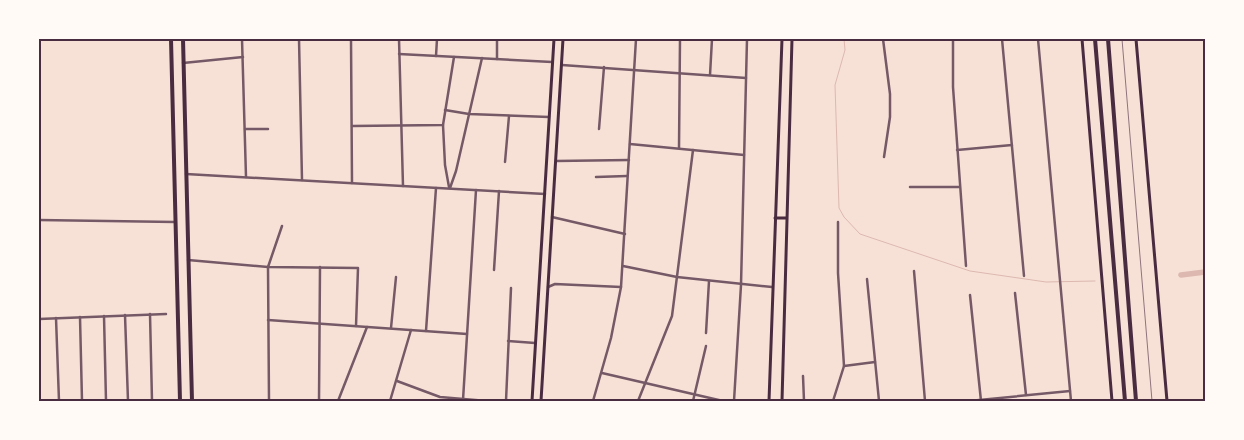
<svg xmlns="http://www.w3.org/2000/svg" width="1244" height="440" font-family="'Fira Sans',sans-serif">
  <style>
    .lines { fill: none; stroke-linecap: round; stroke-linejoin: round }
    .stream { stroke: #dcb8b0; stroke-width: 1 }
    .canal { stroke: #dcb8b0; stroke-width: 5.5 }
    .minor { stroke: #755966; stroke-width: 2.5 }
    .tertiary { stroke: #755966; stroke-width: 2.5 }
    .secondary { stroke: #4a2c40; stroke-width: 3 }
    .primary { stroke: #4a2c40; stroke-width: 4 }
    .trunk { stroke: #4a2c40; stroke-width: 4 }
    .rail { stroke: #8f747c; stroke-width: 1 }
    .neatline { fill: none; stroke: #4a2c40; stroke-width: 2 }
  </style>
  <rect width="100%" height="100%" fill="#f7e1d7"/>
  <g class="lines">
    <polyline class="stream" points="844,39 845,50 835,85 839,208 844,217 860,234 970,271 1046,282 1095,281"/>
    <polyline class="canal" points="1181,275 1205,272"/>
    <g class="minor">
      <polyline points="242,39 246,177"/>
      <polyline points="299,39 302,180"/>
      <polyline points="351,39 352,183"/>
      <polyline points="399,39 403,186"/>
      <polyline points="883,39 890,94 890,117 884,157"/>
      <polyline points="953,39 953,87 966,266"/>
      <polyline points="1002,39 1024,276"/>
      <polyline points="399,54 552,62"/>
      <polyline points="436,56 437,39"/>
      <polyline points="497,59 497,39"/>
      <polyline points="183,63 243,57"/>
      <polyline points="710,75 712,39"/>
      <polyline points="445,110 469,114 549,117"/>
      <polyline points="443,125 445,165 449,187"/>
      <polyline points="352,126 443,125 454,57"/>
      <polyline points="245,129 268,129"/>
      <polyline points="599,129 604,67"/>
      <polyline points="630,144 744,155"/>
      <polyline points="679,148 680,39"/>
      <polyline points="957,150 1012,145"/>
      <polyline points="556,161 629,160"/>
      <polyline points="505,162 509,116"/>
      <polyline points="596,177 627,176"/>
      <polyline points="910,187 959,187"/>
      <polyline points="450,188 456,171 482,58"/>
      <polyline points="552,217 625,234"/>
      <polyline points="39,220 175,222"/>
      <polyline points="188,260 268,267 358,268 356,326"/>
      <polyline points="623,266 677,277 772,287"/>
      <polyline points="494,270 499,191"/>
      <polyline points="914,271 925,401"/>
      <polyline points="867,279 879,401"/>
      <polyline points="548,287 555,284 621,287"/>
      <polyline points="1015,293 1026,395"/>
      <polyline points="970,295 981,401"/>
      <polyline points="150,314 152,401"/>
      <polyline points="125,315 128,401"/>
      <polyline points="104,316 106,401"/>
      <polyline points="80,317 82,401"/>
      <polyline points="56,318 59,401"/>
      <polyline points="39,319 166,314"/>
      <polyline points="268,320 467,334"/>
      <polyline points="391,328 396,277"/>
      <polyline points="426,331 436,188"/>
      <polyline points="706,333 709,281"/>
      <polyline points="508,341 535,343"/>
      <polyline points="844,366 875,362"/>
      <polyline points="602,373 723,401"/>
      <polyline points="803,376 804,401"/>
      <polyline points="397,381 440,397 487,401"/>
      <polyline points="463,400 476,190"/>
      <polyline points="269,401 268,267 282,226"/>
      <polyline points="319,401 320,267"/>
      <polyline points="338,401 367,327"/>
      <polyline points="390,401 411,330"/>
      <polyline points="506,401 511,288"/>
      <polyline points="638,401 672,316 693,150"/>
      <polyline points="693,401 706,346"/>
      <polyline points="734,401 741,285 747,39"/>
      <polyline points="833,401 844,366 838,273 838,222"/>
      <polyline points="969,401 1070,391"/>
    </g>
    <g class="tertiary">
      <polyline points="1038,39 1071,401"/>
      <polyline points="562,65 746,78"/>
      <polyline points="186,174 545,194"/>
      <polyline points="593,401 611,338 621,287 636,39"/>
    </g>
    <g class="secondary">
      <polyline points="1082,39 1112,401"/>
      <polyline points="1136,39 1167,401"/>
      <polyline points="775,218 786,218"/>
      <polyline points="532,401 554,39"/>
      <polyline points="541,401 563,39"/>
      <polyline points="769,401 782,39"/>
      <polyline points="782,401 792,39"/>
    </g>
    <g class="primary">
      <polyline points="171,39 180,401"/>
      <polyline points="183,39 192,401"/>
    </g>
    <g class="trunk">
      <polyline points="1095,39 1125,401"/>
      <polyline points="1108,39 1136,401"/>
    </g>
    <polyline class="rail" points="1122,39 1152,401"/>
  </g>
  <rect width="1244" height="440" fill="none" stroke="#fffaf5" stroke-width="80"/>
  <rect x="40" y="40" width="1164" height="360" class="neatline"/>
</svg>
